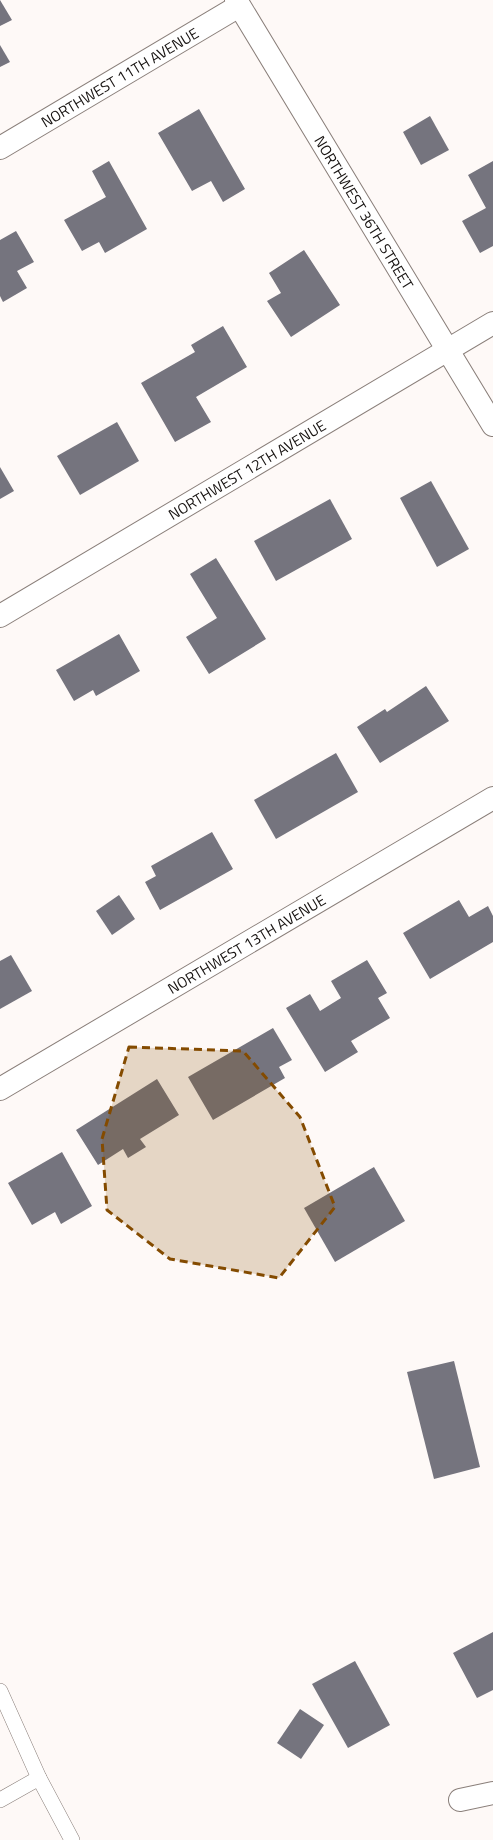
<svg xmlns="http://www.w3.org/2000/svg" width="493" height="1840" font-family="'Titillium Web',sans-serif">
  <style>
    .building { fill: #75747e }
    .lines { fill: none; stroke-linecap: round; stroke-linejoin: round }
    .service-casing { stroke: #8a7f7a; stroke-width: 16 }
    .minor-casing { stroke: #8a7f7a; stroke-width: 24 }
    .service { stroke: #fff; stroke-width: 15 }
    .minor { stroke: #fff; stroke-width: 22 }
    .marked { fill: #844b00; fill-opacity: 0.2; stroke: #844b00; stroke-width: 3; stroke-dasharray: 8 5; stroke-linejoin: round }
    .labels { text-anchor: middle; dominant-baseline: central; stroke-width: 4; stroke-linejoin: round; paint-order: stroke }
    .street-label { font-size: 15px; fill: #161210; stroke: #fef9f7 }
  </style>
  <rect width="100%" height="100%" fill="#fef9f7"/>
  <g class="building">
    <polygon points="0,0 12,20 0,26"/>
    <polygon points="0,45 10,62 0,67"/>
    <polygon points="199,109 245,189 223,202 211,181 192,191 158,133"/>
    <polygon points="430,116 449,150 421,165 403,132"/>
    <polygon points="109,161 147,229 105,253 99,242 82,251 64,220 106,197 92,171"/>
    <polygon points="493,161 493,246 480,253 462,221 486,208 468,175"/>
    <polygon points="16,231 34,262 17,271 27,288 3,302 0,296 0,240"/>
    <polygon points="304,250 340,305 291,337 267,301 281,293 269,273"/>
    <polygon points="223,326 247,367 196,397 211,422 175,442 141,383 195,352 191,345"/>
    <polygon points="117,422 139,461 80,495 57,456"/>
    <polygon points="0,467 14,491 0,499"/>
    <polygon points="431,481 469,549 437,567 400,498"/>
    <polygon points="330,499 352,539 276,581 254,541"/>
    <polygon points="216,558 266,639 209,674 186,637 217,618 190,574"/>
    <polygon points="119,634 140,671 96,696 93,690 74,701 56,670"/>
    <polygon points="426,686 449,721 380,763 357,727 385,709 387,712"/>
    <polygon points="336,753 358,792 276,839 254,800"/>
    <polygon points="212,832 233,869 160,910 145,882 156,876 151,866"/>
    <polygon points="119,895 135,919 112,935 96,911"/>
    <polygon points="459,900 469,917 488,906 493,916 493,942 430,979 403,933"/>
    <polygon points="11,955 32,991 0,1009 0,961"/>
    <polygon points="367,960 387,993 378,998 390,1018 351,1041 358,1052 325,1072 286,1008 310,994 320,1011 341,998 331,981"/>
    <polygon points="273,1028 292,1060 279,1067 285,1078 213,1120 188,1077"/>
    <polygon points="157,1079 179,1115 140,1139 146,1147 128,1158 123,1149 98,1165 76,1130"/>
    <polygon points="62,1152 92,1206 61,1224 55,1212 32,1225 8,1183"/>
    <polygon points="374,1167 405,1221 335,1262 304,1208"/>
    <polygon points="454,1361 480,1467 434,1479 407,1372"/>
    <polygon points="493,1632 493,1690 477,1698 453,1653"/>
    <polygon points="355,1661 390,1725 348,1748 312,1684"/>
    <polygon points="300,1709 324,1725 301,1759 277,1743"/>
  </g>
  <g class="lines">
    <g class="service-casing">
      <g id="service">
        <polyline points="0,1691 39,1778"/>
        <polyline points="0,1800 39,1778 72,1840"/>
      </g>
    </g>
    <g class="minor-casing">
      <g id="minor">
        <path id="s1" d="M236,0L493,425"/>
        <path id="s2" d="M0,148L239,6"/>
        <path id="s3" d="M0,616L493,323"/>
        <path id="s4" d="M0,1089L493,798"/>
        <polyline points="460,1800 493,1793"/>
      </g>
    </g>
    <use href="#service" class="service"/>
    <use href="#minor" class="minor"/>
  </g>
  <path class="marked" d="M129,1047L243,1051L300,1117L335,1207L279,1278L170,1259L107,1210L102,1139Z"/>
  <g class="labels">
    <g class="street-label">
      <text stroke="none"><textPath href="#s2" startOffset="139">NORTHWEST 11TH AVENUE</textPath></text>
      <text stroke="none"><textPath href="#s1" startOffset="248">NORTHWEST 36TH STREET</textPath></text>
      <text stroke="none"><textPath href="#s3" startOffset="287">NORTHWEST 12TH AVENUE</textPath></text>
      <text stroke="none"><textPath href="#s4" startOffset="286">NORTHWEST 13TH AVENUE</textPath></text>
    </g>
  </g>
</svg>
